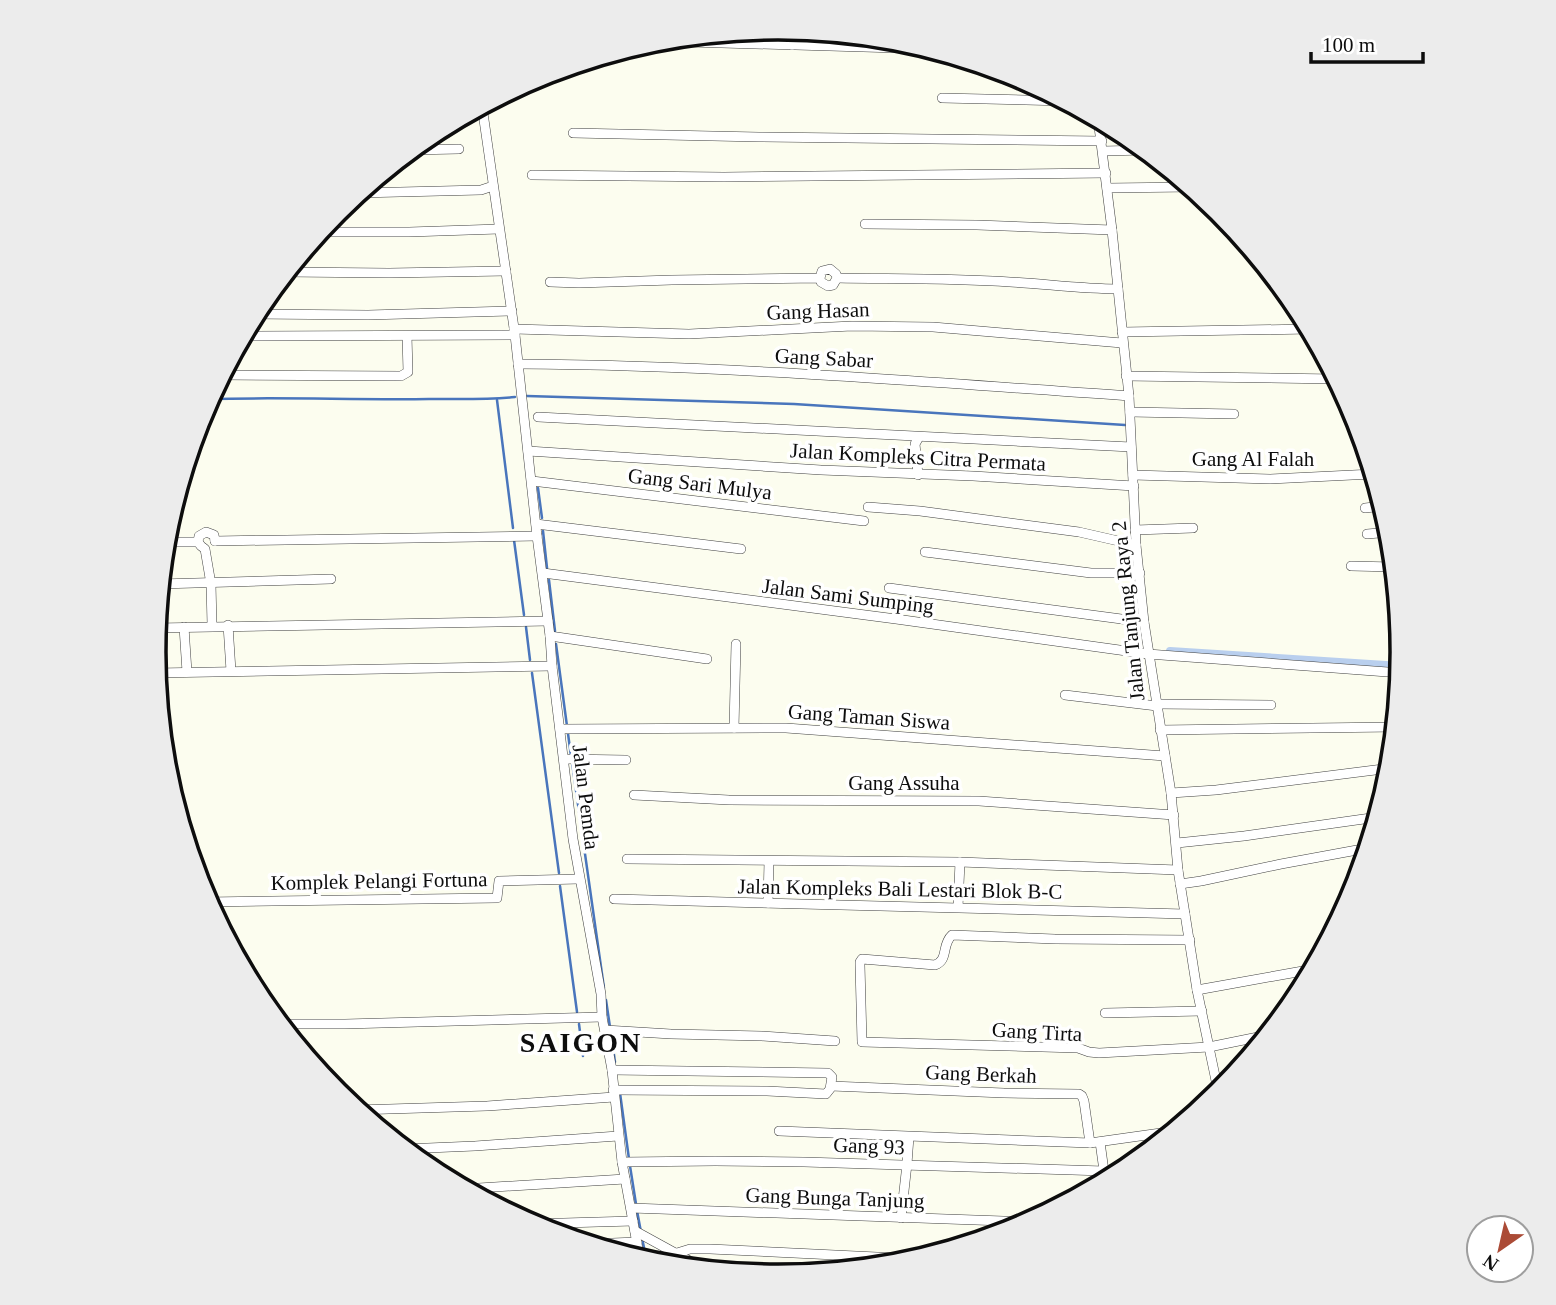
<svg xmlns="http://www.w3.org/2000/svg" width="1556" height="1305" font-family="Georgia,serif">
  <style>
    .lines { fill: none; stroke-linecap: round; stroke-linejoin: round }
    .stream { stroke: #4975bc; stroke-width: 2.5 }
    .canal { stroke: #b9cfee; stroke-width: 8 }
    .minor-casing { stroke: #404040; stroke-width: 10 }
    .minor { stroke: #fff; stroke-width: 9 }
    .labels { text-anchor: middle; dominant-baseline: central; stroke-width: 7; stroke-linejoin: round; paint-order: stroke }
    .street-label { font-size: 21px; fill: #0d0d0d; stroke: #fff }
    .district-label { font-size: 28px; font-weight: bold; letter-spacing: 2px; fill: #0d0d0d; stroke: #fff }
    .rim { fill: none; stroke: #0d0d0d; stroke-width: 3.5 }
  </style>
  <rect width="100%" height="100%" fill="#fcfdef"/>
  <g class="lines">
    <g class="stream">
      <polyline points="527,396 794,404 1125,425"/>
      <path d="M209,399C282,397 356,400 429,399C458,399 487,400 515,397"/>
      <polyline points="497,400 513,528"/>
      <polyline points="538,488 542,518"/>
      <polyline points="543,531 547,568"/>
      <polyline points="514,540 524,615"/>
      <polyline points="549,580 555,631"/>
      <polyline points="526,627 530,660"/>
      <polyline points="556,644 571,756"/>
      <polyline points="532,673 559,873"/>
      <polyline points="572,762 604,988"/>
      <polyline points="560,886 577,1012"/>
      <polyline points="606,1000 610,1027"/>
      <polyline points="579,1024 583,1056"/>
      <polyline points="611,1034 615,1062"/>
      <polyline points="620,1093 629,1159"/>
      <polyline points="630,1166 636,1204"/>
      <polyline points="637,1211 641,1232"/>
      <polyline points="642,1238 647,1262"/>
      <polyline points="616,1246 617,1253"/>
    </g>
    <polyline class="canal" points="1170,651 1401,666"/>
    <g class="minor-casing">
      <g id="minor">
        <polyline points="654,41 931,49"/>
        <polyline points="792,45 792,29"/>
        <polyline points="942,98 1065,101"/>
        <polyline points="482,106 515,335 537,536 550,636 552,666 573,839 601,994 602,1017 612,1070 622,1162 640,1260"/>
        <polyline points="1098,119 1112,230 1129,396 1136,545 1144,622 1171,793 1178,870 1185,914 1197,990 1219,1095"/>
        <polyline points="573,133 759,137 1102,141"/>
        <polyline points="411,150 459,149"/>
        <polyline points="1103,151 1146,150"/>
        <polyline points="532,175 724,177 1106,173"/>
        <polyline points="1107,188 1190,187"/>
        <polyline points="359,193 481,190 493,186"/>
        <polyline points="865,224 977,225 1112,230"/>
        <polyline points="319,232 409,232 499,229"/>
        <polyline points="286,272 389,273 506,271"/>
        <path d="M837,278C895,279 952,278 1010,282C1046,284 1082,289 1118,289"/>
        <polyline points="550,282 579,283 672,280 820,278 821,282 828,286 833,285 837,278 836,274 830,269 822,271 820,278"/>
        <polyline points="254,314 368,315 512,311"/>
        <polyline points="514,329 689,334 852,326 933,327 1122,343"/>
        <polyline points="1122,332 1310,329"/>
        <polyline points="243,336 515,335"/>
        <path d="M518,364C722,365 925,382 1129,396"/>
        <polyline points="221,375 401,376 408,372 407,336"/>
        <polyline points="1126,376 1336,379"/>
        <polyline points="1130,412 1234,414"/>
        <polyline points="538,417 1131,447"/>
        <polyline points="528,451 821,470 973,476 1134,486"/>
        <polyline points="918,475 915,444 919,437"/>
        <polyline points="1133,475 1270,479 1373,474"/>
        <polyline points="532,481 864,521"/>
        <polyline points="868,507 920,511 1079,532 1136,545"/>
        <polyline points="1365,508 1383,506"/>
        <polyline points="536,524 741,549"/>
        <polyline points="1135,530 1193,528"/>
        <polyline points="1367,534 1391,532"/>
        <polyline points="215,541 537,536"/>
        <polyline points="164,542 198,542 201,546 205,549 211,584 212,625"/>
        <polyline points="198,542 199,536 206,532 214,535 215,541"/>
        <polyline points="925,552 1091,573 1140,573"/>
        <polyline points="1351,566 1394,567"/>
        <polyline points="543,573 896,619 1148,654 1401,673"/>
        <polyline points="160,584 331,579"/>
        <polyline points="889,588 1144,622"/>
        <polyline points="228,625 231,671"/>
        <polyline points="184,627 187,672"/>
        <polyline points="156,628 548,621"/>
        <polyline points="550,636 707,659"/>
        <polyline points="156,673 552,666"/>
        <polyline points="1065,695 1157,706"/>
        <polyline points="1156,704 1271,705"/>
        <polyline points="734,728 736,644"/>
        <polyline points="560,729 786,728 1165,756"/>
        <polyline points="1160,730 1395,727"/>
        <polyline points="564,759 626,760"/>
        <polyline points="1171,793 1216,790 1391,768"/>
        <polyline points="634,795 729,800 979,801 1174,815"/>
        <polyline points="1177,843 1244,836 1378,817"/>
        <polyline points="627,859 960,862 1178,870"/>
        <polyline points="1180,884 1201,881 1281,864 1368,848"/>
        <polyline points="614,899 1185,914"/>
        <polyline points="207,902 497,898 499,881 579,879"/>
        <polyline points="768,903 769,861"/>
        <polyline points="958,907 960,862"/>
        <path d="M1190,940L1055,939L952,935C941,945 949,960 935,965L862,959L860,962V965L862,1042L1078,1048L1089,1052L1099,1053L1209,1047L1268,1035"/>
        <polyline points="1197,990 1314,969"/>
        <polyline points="1105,1013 1202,1011"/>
        <polyline points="279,1024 345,1024 602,1017"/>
        <polyline points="605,1030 671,1034 762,1036 835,1041"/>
        <polyline points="612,1070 828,1073 832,1077 830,1089 826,1094 767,1091 613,1090"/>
        <polyline points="831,1086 1004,1093 1079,1094 1082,1096 1084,1101 1090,1143"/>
        <polyline points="356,1110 487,1106 614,1097"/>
        <polyline points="779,1131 1090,1143 1175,1131"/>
        <polyline points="1100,1142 1104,1171 1110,1180"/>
        <polyline points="404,1149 475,1146 618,1136"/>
        <polyline points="622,1162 715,1161 804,1162 1104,1171"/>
        <polyline points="463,1189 625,1179"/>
        <polyline points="631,1208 1030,1222"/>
        <polyline points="901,1218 907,1164 909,1137"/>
        <polyline points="529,1224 633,1221"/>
        <polyline points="635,1231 706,1270"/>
        <polyline points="588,1244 637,1242"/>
        <polyline points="677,1253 690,1249 710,1249 919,1259"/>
      </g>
    </g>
    <use href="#minor" class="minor"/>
  </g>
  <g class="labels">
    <g class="street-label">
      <text transform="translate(818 311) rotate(-2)">Gang Hasan</text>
      <text transform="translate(824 358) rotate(3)">Gang Sabar</text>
      <text transform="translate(918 457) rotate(3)">Jalan Kompleks Citra Permata</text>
      <text x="1253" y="459">Gang Al Falah</text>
      <text transform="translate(700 484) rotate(7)">Gang Sari Mulya</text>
      <text transform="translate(848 596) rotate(7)">Jalan Sami Sumping</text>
      <text transform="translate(1128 611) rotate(-96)">Jalan Tanjung Raya 2</text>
      <text transform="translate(869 717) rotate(4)">Gang Taman Siswa</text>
      <text x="904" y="783">Gang Assuha</text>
      <text transform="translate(586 797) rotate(83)">Jalan Pemda</text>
      <text transform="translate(379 881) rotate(-1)">Komplek Pelangi Fortuna</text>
      <text transform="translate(900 889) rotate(1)">Jalan Kompleks Bali Lestari Blok B-C</text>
      <text transform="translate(1037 1032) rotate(3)">Gang Tirta</text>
      <text transform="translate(981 1074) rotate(2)">Gang Berkah</text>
      <text transform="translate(869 1146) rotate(2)">Gang 93</text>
      <text transform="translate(835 1198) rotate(2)">Gang Bunga Tanjung</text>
    </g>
    <g class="district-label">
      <text x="581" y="1042">SAIGON</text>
    </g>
  </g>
  <path d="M0 0H1556V1305H0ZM166 652a612 612 0 1 1 1224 0a612 612 0 1 1-1224 0Z" fill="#ececec" fill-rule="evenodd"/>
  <path class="rim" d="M166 652a612 612 0 1 1 1224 0a612 612 0 1 1-1224 0Z"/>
  <g transform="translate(1500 1249) rotate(214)"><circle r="33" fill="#ffffff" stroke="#9e9e9e" stroke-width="2"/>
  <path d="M0-5L12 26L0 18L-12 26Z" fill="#ab4b36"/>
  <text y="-10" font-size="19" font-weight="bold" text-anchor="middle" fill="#0d0d0d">N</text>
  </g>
  <path d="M1311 52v10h112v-10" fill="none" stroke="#0d0d0d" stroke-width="3.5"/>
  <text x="1322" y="52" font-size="21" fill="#0d0d0d" stroke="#ffffff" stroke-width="5" paint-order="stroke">100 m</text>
</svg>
